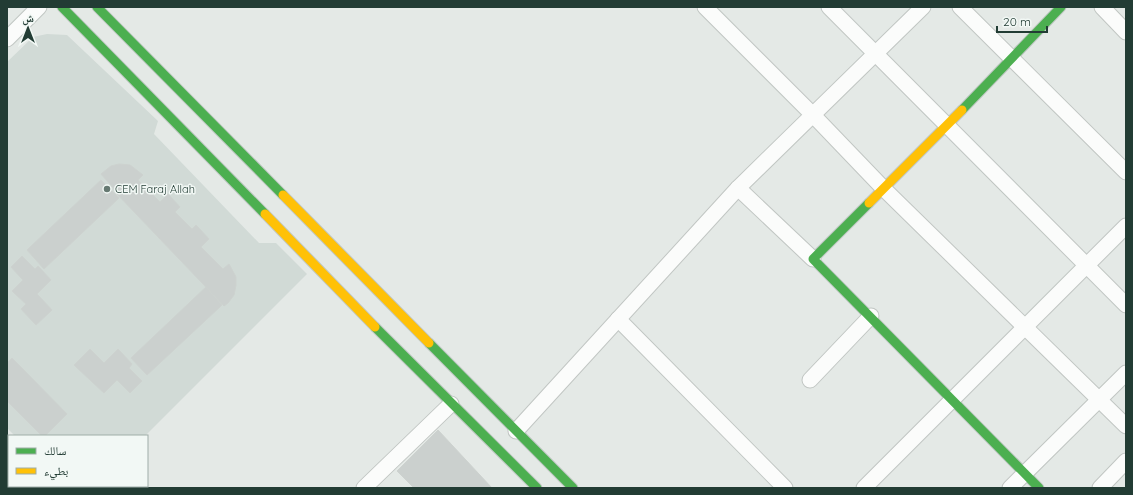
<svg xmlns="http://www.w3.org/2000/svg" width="1133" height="495" font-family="Quicksand,'Noto Naskh Arabic',sans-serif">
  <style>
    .built { fill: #d1dad6 }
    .building { fill: #cbd0ce; stroke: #cdd2cf }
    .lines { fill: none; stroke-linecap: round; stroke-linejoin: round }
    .street-casing { stroke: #c1c6c3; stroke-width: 17 }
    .fast-casing { stroke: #bfc7c3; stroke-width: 11 }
    .slow-casing { stroke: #bfc7c3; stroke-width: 11 }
    .street { stroke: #fbfcfb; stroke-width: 15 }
    .fast { stroke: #4caf50; stroke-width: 9 }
    .slow { stroke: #ffc107; stroke-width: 9 }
    .poi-dot { fill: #667972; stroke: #f2f8f5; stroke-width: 1.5 }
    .labels { text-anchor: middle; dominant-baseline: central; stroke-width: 3; stroke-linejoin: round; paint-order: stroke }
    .poi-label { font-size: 11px; fill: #223c34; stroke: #f2f8f5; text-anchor: start }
  </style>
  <rect width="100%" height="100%" fill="#e4e9e6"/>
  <polygon class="built" points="47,34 67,35 158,121 154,134 259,243 276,243 307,274 145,436 15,436 7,428 7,62 33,37"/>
  <g class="building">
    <polygon points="119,164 130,165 143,175 138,180 160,202 168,194 180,207 175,212 192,229 196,225 209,239 201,247 223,269 229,264 236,277 236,285 234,295 228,303 224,306 116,193 117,192 101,174 111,166"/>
    <polygon points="101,180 119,198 44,269 27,250"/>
    <polygon points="22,256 35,269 38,266 51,280 37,294 52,310 36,325 21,309 26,304 12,291 23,280 11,267"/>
    <polygon points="206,287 222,305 147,375 131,358"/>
    <polygon points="90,349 104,363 118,349 132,364 129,368 142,381 130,393 117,380 104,393 74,365"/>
    <polygon points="12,358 67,414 45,436 42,436 7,401 7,363"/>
    <polygon points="438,430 492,488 414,488 397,471"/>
  </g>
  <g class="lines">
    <g class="street-casing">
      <g id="street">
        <polyline points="705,7 813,115 884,189 1126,426"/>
        <polyline points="829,7 1126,305"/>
        <polyline points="960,7 1126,172"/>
        <polyline points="1102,7 1126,32"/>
        <polyline points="7,39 39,7"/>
        <polyline points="738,188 813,259"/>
        <polyline points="618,319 785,488"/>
        <polyline points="810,380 871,316"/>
        <polyline points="516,431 738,188 923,7"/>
        <polyline points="364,488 451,404"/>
        <polyline points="864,488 1126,226"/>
        <polyline points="1010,488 1126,373"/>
        <polyline points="1100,488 1126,461"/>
      </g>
    </g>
    <g class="fast-casing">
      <g id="fast">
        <polyline points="62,7 265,214"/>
        <polyline points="97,7 283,195"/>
        <polyline points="962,110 1061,7"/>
        <polyline points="869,203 813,259 1039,488"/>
        <polyline points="375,327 537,488"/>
        <polyline points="429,343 573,488"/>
      </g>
    </g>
    <g class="slow-casing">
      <g id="slow">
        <polyline points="283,195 429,343"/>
        <polyline points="869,203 962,110"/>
        <polyline points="265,214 375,327"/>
      </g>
    </g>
    <use href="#street" class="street"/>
    <use href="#fast" class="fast"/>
    <use href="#slow" class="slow"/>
  </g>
  <circle class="poi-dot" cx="107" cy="189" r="4"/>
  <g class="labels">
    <g class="poi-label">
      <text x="115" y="189">CEM Faraj Allah</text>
    </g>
  </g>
  <rect width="1133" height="495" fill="none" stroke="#223c34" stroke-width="16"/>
  <rect x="8" y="435" width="140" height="52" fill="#f2f8f5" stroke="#9fada8"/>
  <rect x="16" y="448" width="20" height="6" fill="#4caf50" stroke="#9fada8"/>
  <text x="44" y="455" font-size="12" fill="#223c34">سالك</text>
  <rect x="16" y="468" width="20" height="6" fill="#ffc107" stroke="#9fada8"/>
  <text x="44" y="475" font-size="12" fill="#223c34">بطيء</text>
  <g transform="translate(28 28)" stroke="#f2f8f5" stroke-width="3" paint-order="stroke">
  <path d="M0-3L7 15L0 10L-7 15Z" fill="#223c34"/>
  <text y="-6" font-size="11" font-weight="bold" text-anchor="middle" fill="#223c34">ش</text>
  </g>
  <path d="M997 26v6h50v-6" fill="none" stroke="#223c34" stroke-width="2"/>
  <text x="1003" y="26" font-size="12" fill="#223c34" stroke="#f2f8f5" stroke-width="3" paint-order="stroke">20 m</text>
</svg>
